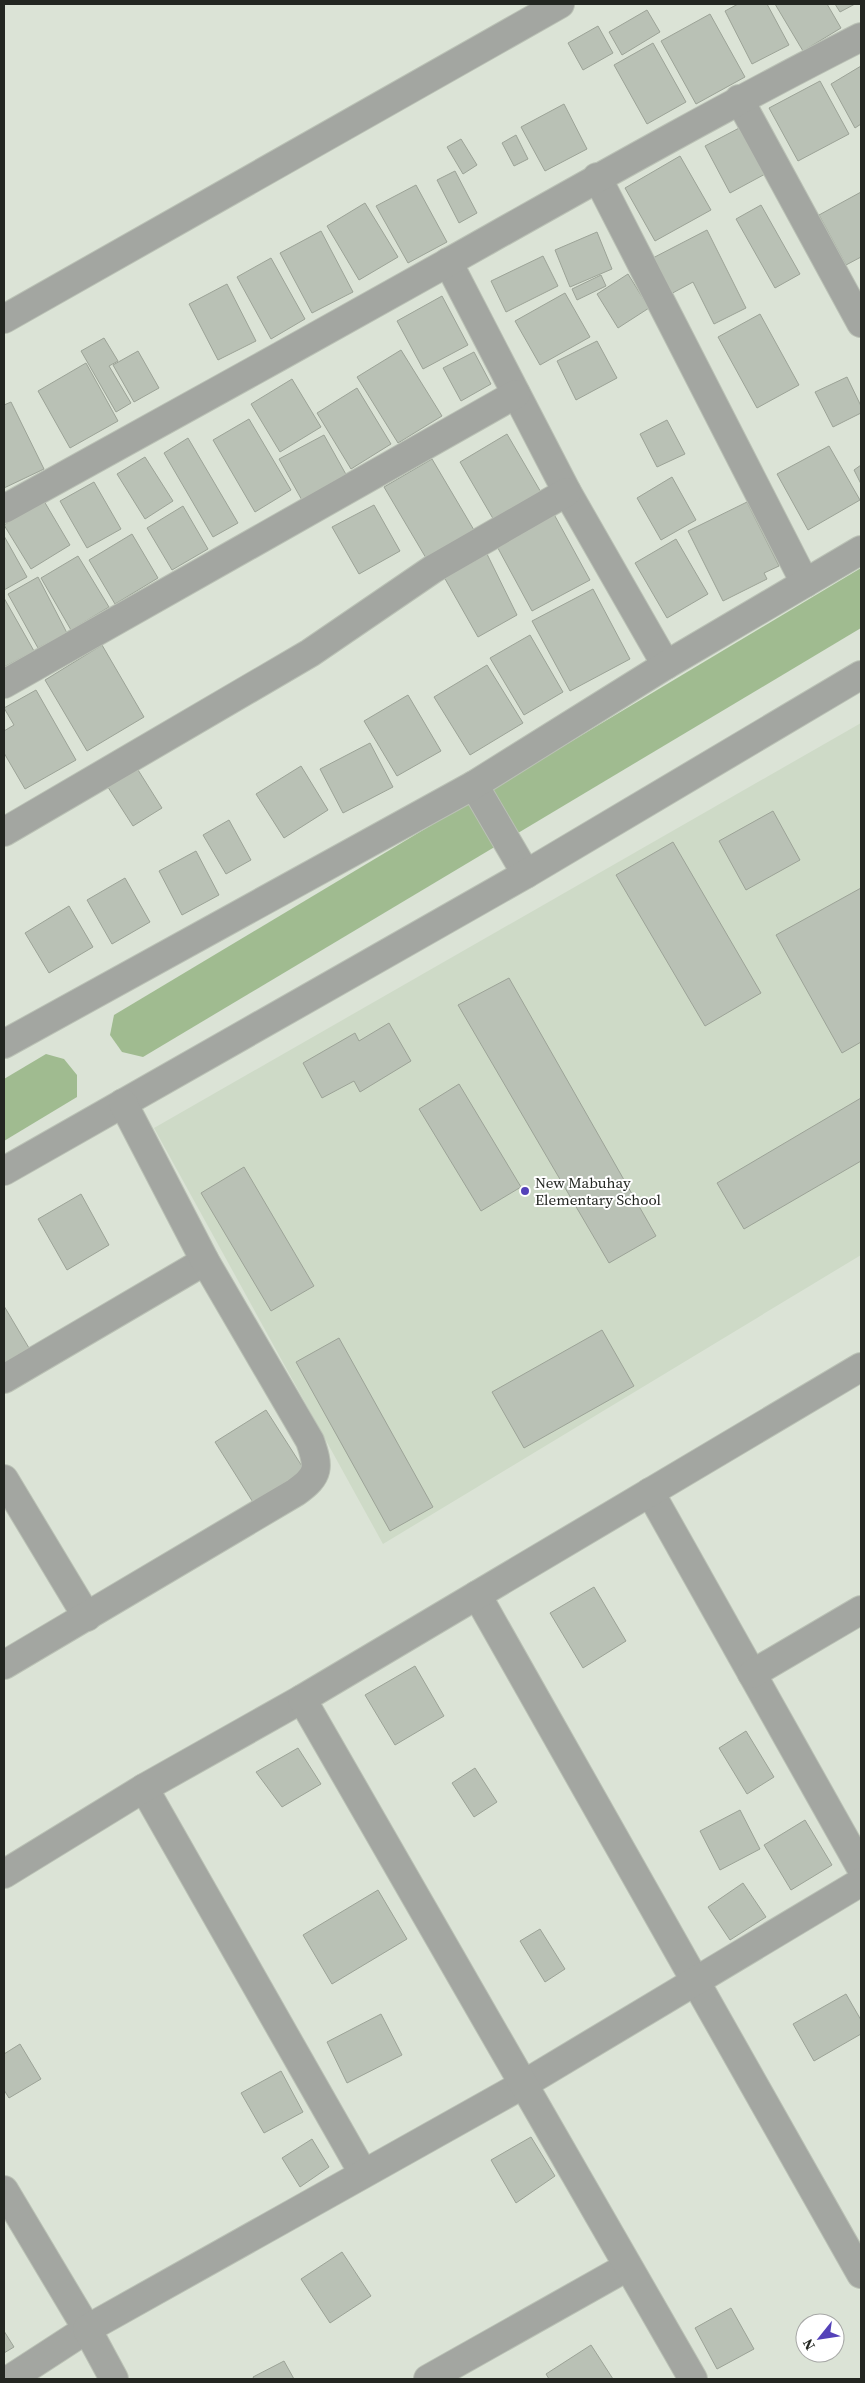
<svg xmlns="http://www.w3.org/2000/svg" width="865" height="2383" font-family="'Source Serif 4',serif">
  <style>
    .built { fill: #cedac7 }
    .green { fill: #a0bb90 }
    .building { fill: #b9c1b5; stroke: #9ca397 }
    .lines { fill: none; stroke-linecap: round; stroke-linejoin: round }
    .minor-casing { stroke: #bac1b5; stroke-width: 30 }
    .minor { stroke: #a3a6a1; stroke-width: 28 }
    .poi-dot { fill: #5442b9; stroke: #fff; stroke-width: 2 }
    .labels { text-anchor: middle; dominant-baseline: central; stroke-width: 4; stroke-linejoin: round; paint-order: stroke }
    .poi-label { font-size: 15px; fill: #232621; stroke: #fff; text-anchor: start }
  </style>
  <rect width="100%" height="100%" fill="#dbe3d6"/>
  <polygon class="built" points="861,723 861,1255 383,1544 154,1128"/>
  <g class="green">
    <polygon points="861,568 861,628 143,1057 122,1052 110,1035 114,1015"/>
    <polygon points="46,1054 64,1059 77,1075 77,1097 4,1141 4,1079"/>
  </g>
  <g class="building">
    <polygon points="738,4 767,4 789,45 752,64 725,11"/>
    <polygon points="775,4 827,4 841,28 803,51"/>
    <polygon points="835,4 855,4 840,12"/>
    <polygon points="647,10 660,32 622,55 609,32"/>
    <polygon points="710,14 745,77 696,104 661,41"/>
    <polygon points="598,26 613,53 583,70 568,43"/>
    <polygon points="653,43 686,102 647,124 614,65"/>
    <polygon points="861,66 861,124 855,128 831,84"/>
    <polygon points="820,81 849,134 798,161 769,108"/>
    <polygon points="564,104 587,149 545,171 521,127"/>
    <polygon points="743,126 767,173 730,193 705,146"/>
    <polygon points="516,135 528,159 514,166 502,143"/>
    <polygon points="461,139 477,165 463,174 447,147"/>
    <polygon points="680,156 711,210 655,241 625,188"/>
    <polygon points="455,171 477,213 459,223 437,180"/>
    <polygon points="416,185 447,242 408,263 376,206"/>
    <polygon points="861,192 861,257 846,265 819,215"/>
    <polygon points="365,203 398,257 359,280 327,226"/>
    <polygon points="761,205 800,274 775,288 736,219"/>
    <polygon points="707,230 746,308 714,324 693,282 667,296 649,260"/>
    <polygon points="321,231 353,292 312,313 280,253"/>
    <polygon points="597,232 612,269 570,287 555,250"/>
    <polygon points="543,256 558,286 506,312 491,281"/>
    <polygon points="271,258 305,319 271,339 237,277"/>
    <polygon points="628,274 649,308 618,328 597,294"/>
    <polygon points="601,275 606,286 577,300 572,289"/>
    <polygon points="227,284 256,341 218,360 189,304"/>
    <polygon points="565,293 590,337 540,365 515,321"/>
    <polygon points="442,296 468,345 423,369 397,321"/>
    <polygon points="760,314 799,385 757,408 718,337"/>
    <polygon points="104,338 118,361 109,366 131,403 116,412 81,351"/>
    <polygon points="597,341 617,378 576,400 557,361"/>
    <polygon points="401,350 442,416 398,443 357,377"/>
    <polygon points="138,351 159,388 134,402 113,365"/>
    <polygon points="474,352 491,384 461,401 443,368"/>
    <polygon points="86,363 118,421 70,448 38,391"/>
    <polygon points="847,377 861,406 861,413 833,427 815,392"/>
    <polygon points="292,379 321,427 280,452 251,404"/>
    <polygon points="357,388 391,444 351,469 317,413"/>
    <polygon points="11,402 44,469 4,488 4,405"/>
    <polygon points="249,419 291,490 255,512 213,440"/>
    <polygon points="667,420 685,454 657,467 640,434"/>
    <polygon points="507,434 542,494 495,522 460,462"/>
    <polygon points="324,435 348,478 303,502 279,459"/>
    <polygon points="188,438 238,523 213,537 164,453"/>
    <polygon points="829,446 860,500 808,530 777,474"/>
    <polygon points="145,457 173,501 145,519 117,474"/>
    <polygon points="432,459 474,530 426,558 384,487"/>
    <polygon points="861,465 861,484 854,470"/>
    <polygon points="672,477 696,520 661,540 637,498"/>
    <polygon points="94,482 121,529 87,548 60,501"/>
    <polygon points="44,501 70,545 31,569 4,525"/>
    <polygon points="747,502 779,566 764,573 767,579 723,601 688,531"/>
    <polygon points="374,505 400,551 359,574 332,527"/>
    <polygon points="183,506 208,549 172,570 147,528"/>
    <polygon points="550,507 590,580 532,611 493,539"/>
    <polygon points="132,534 158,578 115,604 89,560"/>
    <polygon points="4,536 27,577 4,590"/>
    <polygon points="676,539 708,594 667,618 635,563"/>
    <polygon points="485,550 517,615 478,637 444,577"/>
    <polygon points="78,556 109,607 71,630 41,578"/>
    <polygon points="38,577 67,633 38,648 8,594"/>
    <polygon points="593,589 630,659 570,691 532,621"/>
    <polygon points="4,598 34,651 4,667"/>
    <polygon points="530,635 563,692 524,715 490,658"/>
    <polygon points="102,645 144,717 87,751 45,680"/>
    <polygon points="487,665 523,723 470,755 434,697"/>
    <polygon points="36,690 76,760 25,789 4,753 4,731 14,725 4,708"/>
    <polygon points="408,695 441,751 397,776 364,721"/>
    <polygon points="370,743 393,787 343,813 320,769"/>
    <polygon points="133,762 162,808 133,826 104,781"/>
    <polygon points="301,766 328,810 284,838 256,794"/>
    <polygon points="773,811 800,860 746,890 719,841"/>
    <polygon points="229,820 251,860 226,874 203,835"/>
    <polygon points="673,842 761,993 705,1026 616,875"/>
    <polygon points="196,851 219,895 182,915 159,871"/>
    <polygon points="125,878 150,922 112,944 87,900"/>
    <polygon points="861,888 861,1042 842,1053 776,935"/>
    <polygon points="69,906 93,947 49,973 25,933"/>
    <polygon points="509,978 656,1236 609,1263 458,1005"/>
    <polygon points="389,1023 411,1061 360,1092 354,1081 322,1098 303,1063 355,1033 359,1041"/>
    <polygon points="459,1084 521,1187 481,1211 419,1109"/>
    <polygon points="861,1098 861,1161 744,1229 717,1183"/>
    <polygon points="244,1167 314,1286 271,1311 201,1193"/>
    <polygon points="81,1194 109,1245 67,1270 38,1219"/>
    <polygon points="4,1306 29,1348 4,1364"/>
    <polygon points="602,1330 634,1386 524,1448 492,1392"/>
    <polygon points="339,1338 433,1507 390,1531 296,1362"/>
    <polygon points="266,1410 307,1474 256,1507 215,1442"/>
    <polygon points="594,1587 626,1641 583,1668 550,1613"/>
    <polygon points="415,1666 444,1716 395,1745 365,1695"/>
    <polygon points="746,1731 774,1777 747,1794 719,1748"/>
    <polygon points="298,1748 321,1784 282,1807 256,1772"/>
    <polygon points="475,1768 497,1802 474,1817 452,1783"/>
    <polygon points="740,1810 760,1849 720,1870 700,1831"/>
    <polygon points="805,1820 832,1865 791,1890 764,1845"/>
    <polygon points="743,1883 766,1917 730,1940 708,1907"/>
    <polygon points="378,1890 407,1939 332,1984 303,1935"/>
    <polygon points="540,1929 565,1969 545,1982 520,1941"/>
    <polygon points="846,1994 861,2020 861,2034 814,2061 793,2024"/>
    <polygon points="381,2014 402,2055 347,2083 327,2042"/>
    <polygon points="20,2044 41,2079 9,2098 4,2090 4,2054"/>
    <polygon points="281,2071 303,2112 264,2133 241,2093"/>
    <polygon points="531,2137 555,2176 516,2203 491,2160"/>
    <polygon points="312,2139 329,2167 300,2187 282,2158"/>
    <polygon points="342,2252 371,2296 330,2323 301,2279"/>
    <polygon points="731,2308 754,2349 717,2369 695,2328"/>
    <polygon points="4,2331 14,2347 4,2353"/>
    <polygon points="591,2345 613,2379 549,2379 546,2374"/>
    <polygon points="284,2361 294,2379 254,2379 253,2377"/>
  </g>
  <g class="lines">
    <g class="minor-casing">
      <g id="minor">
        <polyline points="739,99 861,323"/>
        <polyline points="597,177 805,583"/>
        <polyline points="448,262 567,492 666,665"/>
        <polyline points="4,319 560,4"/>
        <path d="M4,509C151,427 300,346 447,263C584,186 721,108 861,37"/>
        <polyline points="4,684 516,394"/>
        <polyline points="474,785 526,874"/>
        <polyline points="4,832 310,653 433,569 567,492"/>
        <polyline points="4,1044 474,785 666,665 861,550"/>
        <polyline points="4,1171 526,874 861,675"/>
        <polyline points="4,1379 205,1261"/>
        <polyline points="4,1479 87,1617"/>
        <polyline points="650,1492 861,1868"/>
        <polyline points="477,1595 861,2274"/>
        <path d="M4,1665L296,1492C320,1475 319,1467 310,1441L205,1261L123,1103"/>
        <polyline points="752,1674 861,1610"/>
        <polyline points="144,1788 363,2173"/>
        <polyline points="4,1874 144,1788 302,1699"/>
        <polyline points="4,2190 87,2329 10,2379"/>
        <polyline points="114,2379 87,2329 524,2084 861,1882"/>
        <polyline points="428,2379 627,2267"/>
        <polyline points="693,2379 302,1699 861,1367"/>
      </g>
    </g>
    <use href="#minor" class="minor"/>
  </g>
  <circle class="poi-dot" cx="525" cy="1191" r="5"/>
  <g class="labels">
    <g class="poi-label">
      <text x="535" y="1182">New Mabuhay<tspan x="535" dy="17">Elementary School</tspan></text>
    </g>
  </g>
  <rect width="865" height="2383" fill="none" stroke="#232621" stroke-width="10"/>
  <g transform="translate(820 2338) rotate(240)"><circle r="24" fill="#ffffff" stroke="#a7a8a6"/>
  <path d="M0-4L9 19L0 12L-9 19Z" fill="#5442b9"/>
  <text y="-8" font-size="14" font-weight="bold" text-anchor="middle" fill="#232621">N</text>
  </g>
</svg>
